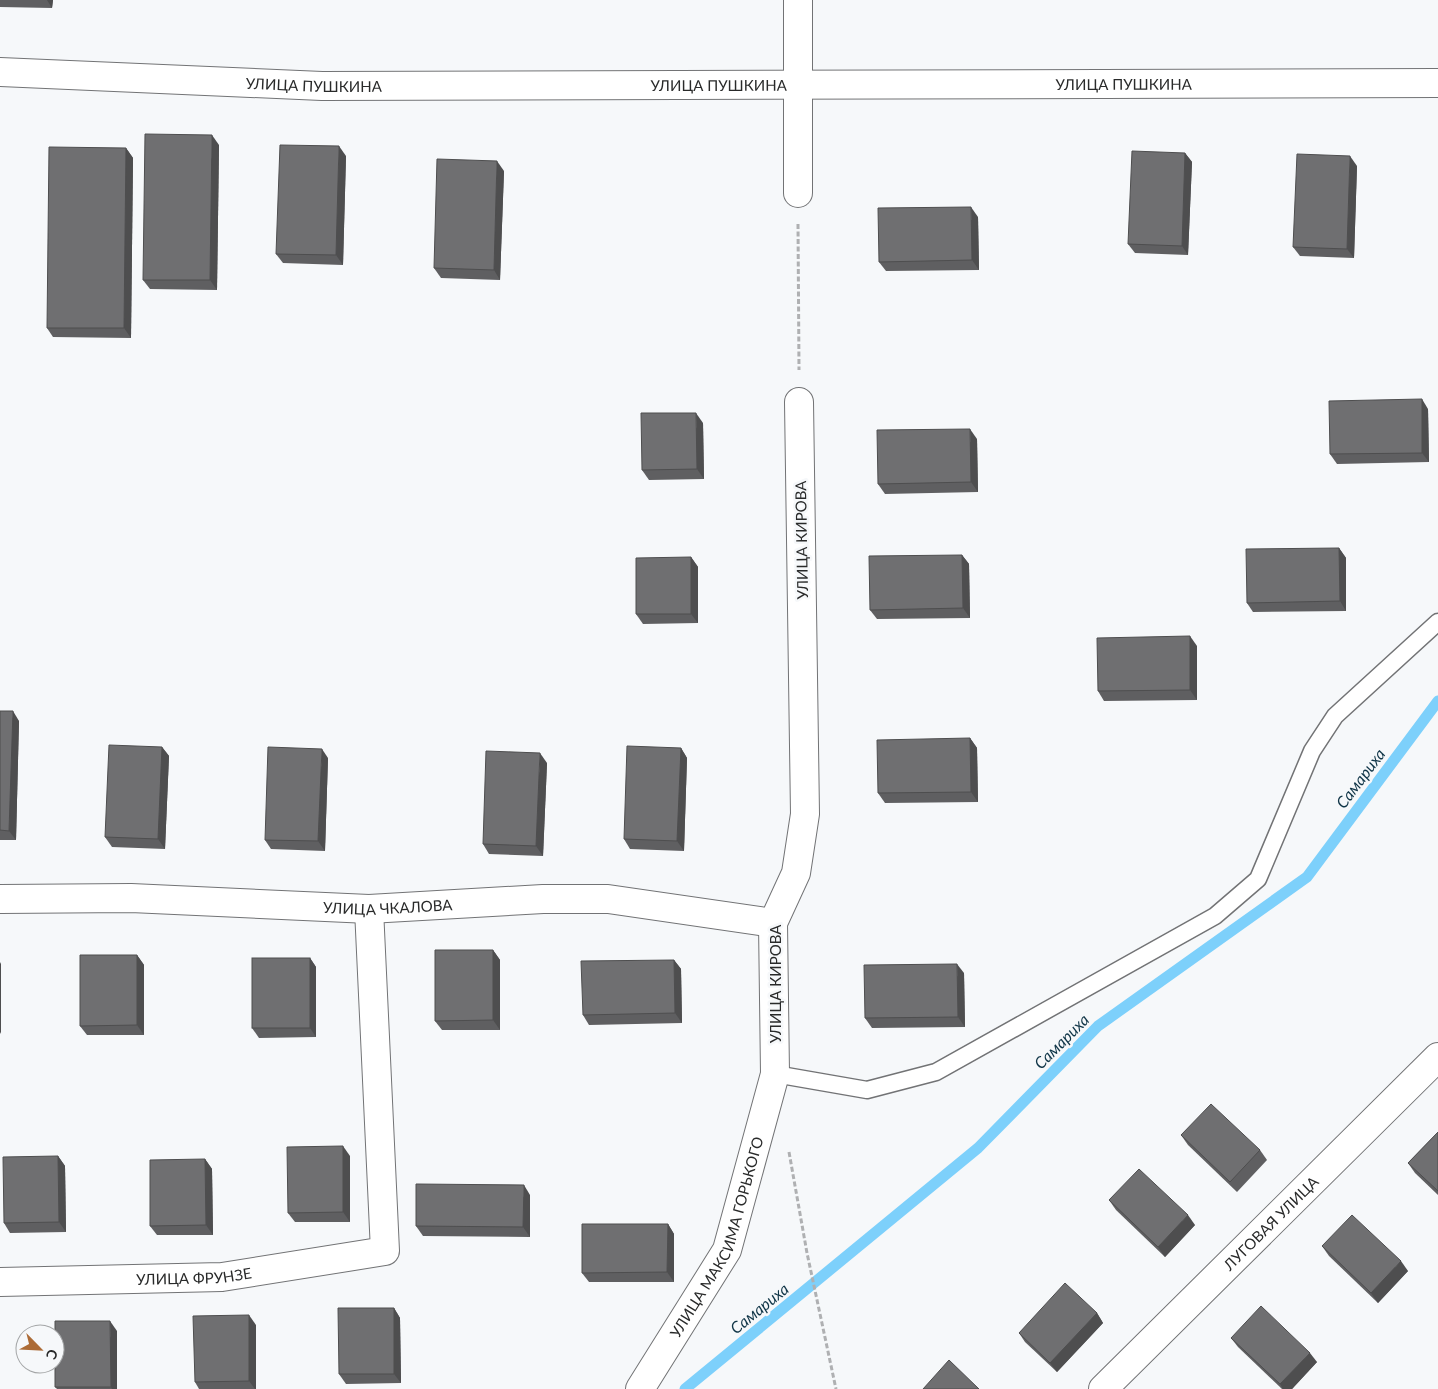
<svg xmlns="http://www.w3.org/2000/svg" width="1438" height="1389" font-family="Lato,sans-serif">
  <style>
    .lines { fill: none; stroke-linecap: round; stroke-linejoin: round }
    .stream { stroke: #7dd0fb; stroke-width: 11 }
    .lane-casing { stroke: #727375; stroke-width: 19 }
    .street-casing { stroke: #727375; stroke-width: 30 }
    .path { stroke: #afb0b2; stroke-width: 3; stroke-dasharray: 5 2.5; stroke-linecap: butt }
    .lane { stroke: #fff; stroke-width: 16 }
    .street { stroke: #fff; stroke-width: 28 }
    .wall { fill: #5f5f61 }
    .shaded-wall { fill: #4e4e4f }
    .building { fill: #6f6f71; stroke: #4e4e4f }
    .labels { text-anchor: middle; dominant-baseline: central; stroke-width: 5; stroke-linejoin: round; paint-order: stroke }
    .street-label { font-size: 15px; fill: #292a2a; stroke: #f6f8fa }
    .water-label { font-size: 16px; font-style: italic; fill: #103547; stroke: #f6f8fa }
  </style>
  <rect width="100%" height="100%" fill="#f6f8fa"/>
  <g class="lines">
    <polyline class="stream" points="685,1389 978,1148 1098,1026 1307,877 1438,701"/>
    <g class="lane-casing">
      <polyline id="lane" points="775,1074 867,1090 936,1072 1215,916 1258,879 1312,751 1335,716 1438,622"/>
    </g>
    <g class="street-casing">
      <g id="street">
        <polyline points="798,0 798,193"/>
        <path id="s1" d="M0,72L322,86L1438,83"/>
        <path id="s2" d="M0,899L131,898L369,909L543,899H608L773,923"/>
        <path id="s3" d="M0,1282L222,1277L385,1251L369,909"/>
        <path id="s4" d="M640,1389L727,1250L775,1074L773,923L796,873L805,814L799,402"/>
        <path id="s5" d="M1103,1389L1438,1057"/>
      </g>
    </g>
    <g class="path">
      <polyline points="798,224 799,370"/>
      <polyline points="789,1152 807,1253 836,1389"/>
    </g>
    <use href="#lane" class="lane"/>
    <use href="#street" class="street"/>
  </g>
  <g class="wall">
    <polygon points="0,0 53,0 52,8 0,7"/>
    <polygon points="219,145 217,290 150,289 143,280"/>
    <polygon points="126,148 133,158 131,338 53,337 47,328"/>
    <polygon points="1185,153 1192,162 1188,255 1135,253 1128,244"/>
    <polygon points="346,156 343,265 283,263 276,254"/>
    <polygon points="1357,166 1354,258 1300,256 1293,247"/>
    <polygon points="504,171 500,280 441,278 434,268"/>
    <polygon points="978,217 979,270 886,271 879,262"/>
    <polygon points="1428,409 1429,462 1337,464 1330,454"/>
    <polygon points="703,423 704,479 649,480 642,470"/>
    <polygon points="977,439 978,492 885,494 878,484"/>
    <polygon points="1339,548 1346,558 1346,611 1253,612 1247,603"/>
    <polygon points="962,555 969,564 970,618 877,619 870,610"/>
    <polygon points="691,557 698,567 698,623 643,624 636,614"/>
    <polygon points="1197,646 1197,700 1104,701 1098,691"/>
    <polygon points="0,711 19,721 16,840 0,840"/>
    <polygon points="970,738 977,748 978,802 885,803 878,793"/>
    <polygon points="162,747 169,756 165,849 112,847 105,837"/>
    <polygon points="681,748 687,758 684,851 630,849 624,839"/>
    <polygon points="328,758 325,851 271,849 265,840"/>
    <polygon points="547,763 543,856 489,854 483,844"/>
    <polygon points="493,950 500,960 500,1030 442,1030 435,1021"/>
    <polygon points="137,955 144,965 144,1035 87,1035 80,1026"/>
    <polygon points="310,958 316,967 316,1037 259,1038 252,1028"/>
    <polygon points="674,960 681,969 682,1023 589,1025 583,1015"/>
    <polygon points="964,973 965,1027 872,1028 865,1018"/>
    <polygon points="1438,1132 1438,1195 1415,1173 1408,1163"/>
    <polygon points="1181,1135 1260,1150 1267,1160 1237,1192 1188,1145"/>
    <polygon points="58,1156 65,1166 66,1232 10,1233 4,1223"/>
    <polygon points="350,1156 350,1222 295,1222 288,1213"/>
    <polygon points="205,1159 212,1169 213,1235 157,1235 150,1226"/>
    <polygon points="530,1195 530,1237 423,1236 416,1226"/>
    <polygon points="1109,1200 1195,1225 1165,1257 1116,1210"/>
    <polygon points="668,1224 674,1234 674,1282 589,1282 582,1273"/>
    <polygon points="1322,1246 1408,1271 1378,1303 1329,1256"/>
    <polygon points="394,1308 400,1318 401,1383 346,1384 339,1374"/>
    <polygon points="1097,1313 1103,1323 1057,1372 1025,1342 1019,1333"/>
    <polygon points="256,1325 256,1389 199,1389 195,1382"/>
    <polygon points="117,1331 117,1389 57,1389 55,1387"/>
    <polygon points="1231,1338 1317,1362 1292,1389 1282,1389 1238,1347"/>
  </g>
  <g class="shaded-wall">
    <polygon points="47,0 53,0 52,8"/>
    <polygon points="212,135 219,145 217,290 210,280"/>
    <polygon points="339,146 346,156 343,265 336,255"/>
    <polygon points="126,148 133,158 131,338 124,328"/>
    <polygon points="1185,153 1192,162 1188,255 1182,246"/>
    <polygon points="1350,156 1357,166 1354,258 1347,249"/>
    <polygon points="497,161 504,171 500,280 494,270"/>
    <polygon points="971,207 978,217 979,270 972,260"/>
    <polygon points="1422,399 1428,409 1429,462 1422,453"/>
    <polygon points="696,413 703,423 704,479 697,469"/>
    <polygon points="970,429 977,439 978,492 971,482"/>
    <polygon points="1339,548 1346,558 1346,611 1340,601"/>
    <polygon points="962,555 969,564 970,618 963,608"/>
    <polygon points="691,557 698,567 698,623 691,614"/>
    <polygon points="1190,636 1197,646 1197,700 1190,690"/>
    <polygon points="13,711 19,721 16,840 9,831"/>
    <polygon points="970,738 977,748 978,802 971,792"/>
    <polygon points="162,747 169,756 165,849 158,839"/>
    <polygon points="681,748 687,758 684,851 677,841"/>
    <polygon points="322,749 328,758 325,851 318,841"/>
    <polygon points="540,753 547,763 543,856 536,846"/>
    <polygon points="493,950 500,960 500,1030 493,1020"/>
    <polygon points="137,955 144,965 144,1035 137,1025"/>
    <polygon points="310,958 316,967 316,1037 310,1028"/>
    <polygon points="674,960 681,969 682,1023 675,1013"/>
    <polygon points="0,962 1,964 1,1034 0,1032"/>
    <polygon points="957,964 964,973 965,1027 958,1017"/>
    <polygon points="343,1146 350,1156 350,1222 343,1212"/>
    <polygon points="58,1156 65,1166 66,1232 59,1222"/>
    <polygon points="205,1159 212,1169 213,1235 206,1225"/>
    <polygon points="524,1185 530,1195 530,1237 523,1227"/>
    <polygon points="1188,1215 1195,1225 1165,1257 1158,1247"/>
    <polygon points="668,1224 674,1234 674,1282 667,1272"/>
    <polygon points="1401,1261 1408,1271 1378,1303 1371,1293"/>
    <polygon points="394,1308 400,1318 401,1383 394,1374"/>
    <polygon points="1097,1313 1103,1323 1057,1372 1050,1363"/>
    <polygon points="249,1315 256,1325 256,1389 255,1389 249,1381"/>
    <polygon points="110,1321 117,1331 117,1389 112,1389 111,1387"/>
    <polygon points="1310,1353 1317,1362 1292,1389 1283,1389 1280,1384"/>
  </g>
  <g class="building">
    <polygon points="145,134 212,135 210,280 143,280"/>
    <polygon points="280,145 339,146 336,255 276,254"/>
    <polygon points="49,147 126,148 124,328 47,328"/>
    <polygon points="1132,151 1185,153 1182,246 1128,244"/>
    <polygon points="1297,154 1350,156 1347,249 1293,247"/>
    <polygon points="437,159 497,161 494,270 434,268"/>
    <polygon points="971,207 972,260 879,262 878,208"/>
    <polygon points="1422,399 1422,453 1330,454 1329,401"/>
    <polygon points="641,413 696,413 697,469 642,470"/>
    <polygon points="970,429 971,482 878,484 877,430"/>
    <polygon points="1339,548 1340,601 1247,603 1246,549"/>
    <polygon points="962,555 963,608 870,610 869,556"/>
    <polygon points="691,557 691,614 636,614 636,558"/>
    <polygon points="1190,636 1190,690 1098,691 1097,638"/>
    <polygon points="0,711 13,711 9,831 0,830"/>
    <polygon points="970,738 971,792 878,793 877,740"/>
    <polygon points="109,745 162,747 158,839 105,837"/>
    <polygon points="627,746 681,748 677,841 624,839"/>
    <polygon points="268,747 322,749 318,841 265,840"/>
    <polygon points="486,751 540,753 536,846 483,844"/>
    <polygon points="435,950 493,950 493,1020 435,1021"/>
    <polygon points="80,955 137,955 137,1025 80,1026"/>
    <rect x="252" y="958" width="58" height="70"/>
    <polygon points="674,960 675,1013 583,1015 581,961"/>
    <polygon points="957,964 958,1017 865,1018 864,965"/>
    <polygon points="1211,1104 1260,1150 1230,1182 1181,1135"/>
    <polygon points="1438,1132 1438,1191 1408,1163"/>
    <polygon points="343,1146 343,1212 288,1213 287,1147"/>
    <polygon points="58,1156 59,1222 4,1223 3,1157"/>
    <polygon points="205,1159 206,1225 150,1226 150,1160"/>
    <polygon points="1139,1169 1188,1215 1158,1247 1109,1200"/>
    <polygon points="416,1184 524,1185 523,1227 416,1226"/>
    <polygon points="1352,1215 1401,1261 1371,1293 1322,1246"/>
    <polygon points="582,1224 668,1224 667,1272 582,1273"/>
    <polygon points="1065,1283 1097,1313 1050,1363 1019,1333"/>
    <polygon points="1261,1306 1310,1353 1280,1384 1231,1338"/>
    <polygon points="338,1308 394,1308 394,1374 339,1374"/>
    <polygon points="249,1315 249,1381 195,1382 193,1316"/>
    <polygon points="55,1321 110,1321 111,1387 55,1387"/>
    <polygon points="949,1360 979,1389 923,1389"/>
  </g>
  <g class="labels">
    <g class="street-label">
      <text stroke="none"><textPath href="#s1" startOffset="314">УЛИЦА ПУШКИНА</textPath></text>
      <text stroke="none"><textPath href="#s1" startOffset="719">УЛИЦА ПУШКИНА</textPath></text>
      <text stroke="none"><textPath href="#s1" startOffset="1124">УЛИЦА ПУШКИНА</textPath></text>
      <text transform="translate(801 540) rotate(-91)">УЛИЦА КИРОВА</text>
      <text stroke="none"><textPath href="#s2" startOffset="388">УЛИЦА ЧКАЛОВА</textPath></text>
      <text transform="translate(775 984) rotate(-90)">УЛИЦА КИРОВА</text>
      <text stroke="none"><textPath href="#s5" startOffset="236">ЛУГОВАЯ УЛИЦА</textPath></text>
      <text stroke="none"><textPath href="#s4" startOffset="172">УЛИЦА МАКСИМА ГОРЬКОГО</textPath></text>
      <text stroke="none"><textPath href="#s3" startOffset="194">УЛИЦА ФРУНЗЕ</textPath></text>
    </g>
    <g class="water-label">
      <text transform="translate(1360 778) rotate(-53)">Самариха</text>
      <text transform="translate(1061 1041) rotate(-45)">Самариха</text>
      <text transform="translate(759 1308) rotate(-39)">Самариха</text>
    </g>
  </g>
  <g transform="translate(40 1349) rotate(114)"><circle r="24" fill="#f6f8fa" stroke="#a4a6a7"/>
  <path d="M0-4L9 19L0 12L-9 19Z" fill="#ac6b36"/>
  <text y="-8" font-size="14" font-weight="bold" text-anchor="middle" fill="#292a2a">С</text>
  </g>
</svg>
